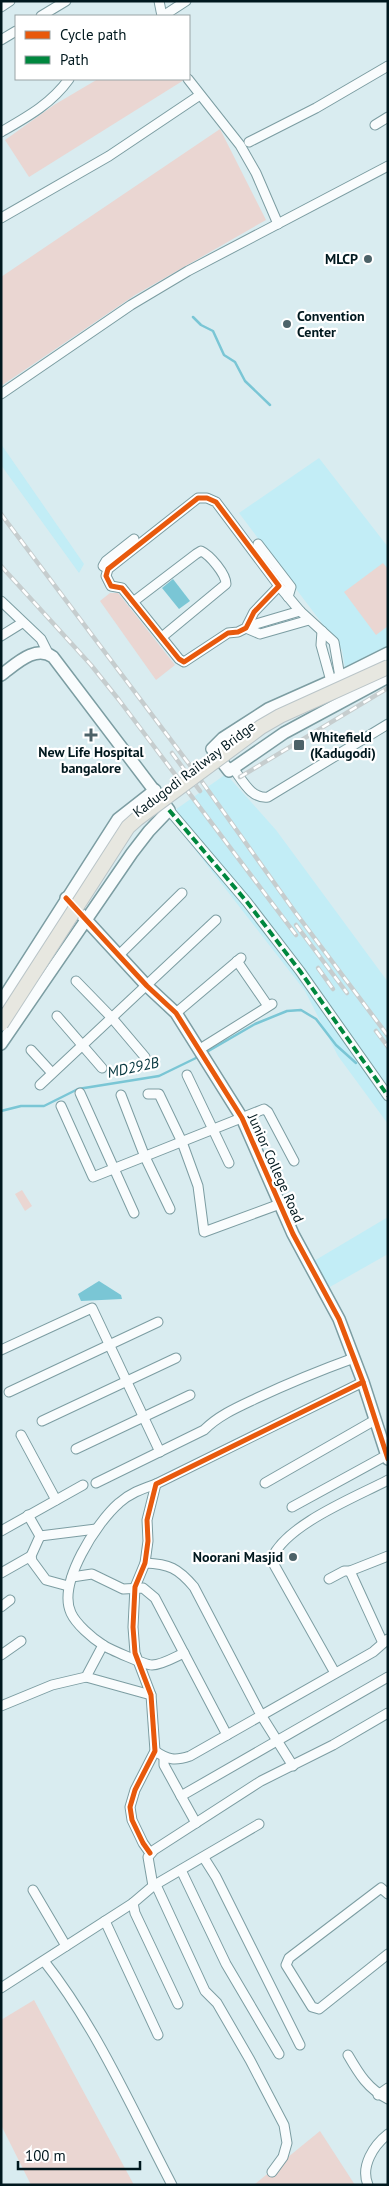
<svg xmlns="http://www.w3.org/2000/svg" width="389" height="2186" font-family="'PT Sans',sans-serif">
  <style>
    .built { fill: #c2edf6 }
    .green { fill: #ead6d2 }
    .water { fill: #7ac6d5 }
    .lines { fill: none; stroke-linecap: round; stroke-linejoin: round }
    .stream { stroke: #7ac6d5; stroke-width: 2.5 }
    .street-casing { stroke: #7c9da2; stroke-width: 11 }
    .secondary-casing { stroke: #7c9da2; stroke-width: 14 }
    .street { stroke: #f9fcfd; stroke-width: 9 }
    .secondary { stroke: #f9fcfd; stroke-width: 11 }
    .rail-casing { stroke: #c6cdce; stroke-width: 4.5 }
    .rail { stroke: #fff; stroke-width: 2.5; stroke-dasharray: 8; stroke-linecap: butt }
    .primary-bridge-casing { stroke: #bac5c8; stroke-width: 16; stroke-linecap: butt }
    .primary-bridge { stroke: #e7e7e0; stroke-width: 14 }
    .quiet { stroke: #00873e; stroke-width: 4; stroke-dasharray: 8 4; stroke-linecap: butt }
    .cycleway-casing { stroke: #fff; stroke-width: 8 }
    .cycleway { stroke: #e8590c; stroke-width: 5 }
    .poi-dot { fill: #4c6268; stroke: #fff; stroke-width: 2 }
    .labels { text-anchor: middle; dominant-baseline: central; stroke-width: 4.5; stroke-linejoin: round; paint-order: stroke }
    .poi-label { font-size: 14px; font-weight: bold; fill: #00181e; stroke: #fff; text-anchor: end }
    .street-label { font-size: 14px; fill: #00181e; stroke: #fff }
    .water-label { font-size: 15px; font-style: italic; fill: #06373f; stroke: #fff }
  </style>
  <rect width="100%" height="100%" fill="#d9ecf0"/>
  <g class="built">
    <polygon points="1,444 84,564 79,573 1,465"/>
    <polygon points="319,458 388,547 388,648 346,674 342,650 239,513"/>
    <polygon points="226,774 276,830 388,982 388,1124 338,1056 305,991 168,815"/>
    <polygon points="388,1217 388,1254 328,1288 314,1261"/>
  </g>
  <g class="green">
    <polygon points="98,79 183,79 184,80 29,177 5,140 54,105"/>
    <polygon points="220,129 266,220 135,295 1,386 1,277"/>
    <polygon points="383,563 388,569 388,626 376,635 344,592"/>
    <polygon points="110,593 118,593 175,665 156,680 100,601"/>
    <polygon points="22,1190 32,1206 25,1211 15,1194"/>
    <polygon points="34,2000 134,2185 31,2185 1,2125 1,2020"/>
    <polygon points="320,2131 355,2185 255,2185 255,2184"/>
  </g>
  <g class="water">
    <polygon points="173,579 190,601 179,609 162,588"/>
    <polygon points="99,1281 121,1295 122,1299 81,1301 78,1294"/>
  </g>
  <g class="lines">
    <g class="stream">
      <polyline points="193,317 201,325 213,331 224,355 235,362 245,381 270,405"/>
      <polyline points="205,1053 255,1024 287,1011 301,1010 316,1019 336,1045 356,1063"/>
      <polyline points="1,1111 21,1106 44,1106 78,1089 159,1076 198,1057"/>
    </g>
    <g class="street-casing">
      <g id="street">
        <polyline points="159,1 162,16"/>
        <polyline points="1,7 10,1"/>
        <polyline points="41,16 66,1"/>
        <polyline points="163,16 186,1"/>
        <polyline points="1,40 16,31"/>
        <polyline points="188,79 240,145 256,173 278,224"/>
        <polyline points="375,125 388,117"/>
        <path d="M1,132C27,117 51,104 69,79"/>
        <polyline points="249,142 316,108 388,66"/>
        <polyline points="1,218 109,156 200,95"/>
        <polyline points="1,394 131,305 188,271 388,166"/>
        <polygon points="198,498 207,498 216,502 279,586 254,612 246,628 238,632 228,633 184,662 179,659 122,588 111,586 106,576 108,569"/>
        <polyline points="258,544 291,587 288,597"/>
        <polyline points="108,569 103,566 106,561 134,539"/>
        <polyline points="279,586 300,611 334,642 340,677"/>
        <polyline points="1,601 41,639 49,655"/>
        <path d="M133,602L196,554L201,551C210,555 226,574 226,584L162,637"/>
        <polyline points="256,624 300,611"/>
        <polyline points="246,628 260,634 309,620"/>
        <polyline points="322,631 321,645 331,681"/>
        <polyline points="1,636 22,623"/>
        <path d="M233,768C243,781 251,799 268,797L388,724"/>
        <polyline points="169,810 247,902 300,971 388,1096"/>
        <polyline points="119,955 182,893"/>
        <polyline points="237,961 268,1006"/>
        <polyline points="76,981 112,1018 145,1057"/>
        <polyline points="176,1013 241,958"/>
        <polyline points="57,1016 102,1068"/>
        <polyline points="200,1049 272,1004"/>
        <polyline points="31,1050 52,1073"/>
        <polyline points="187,1075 229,1163"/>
        <polyline points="40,1085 216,920"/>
        <polyline points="80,1093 134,1213"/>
        <polyline points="148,1094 159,1094 182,1142 198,1186 204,1232 280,1204"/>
        <polyline points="121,1095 145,1157 170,1209"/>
        <polyline points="61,1106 93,1177 264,1109 268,1112 294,1161"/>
        <polyline points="1,1350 92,1308 160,1452"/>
        <polyline points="9,1392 158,1322"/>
        <polyline points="42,1421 176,1358"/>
        <polyline points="21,1435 56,1500"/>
        <polyline points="76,1449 190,1395"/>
        <path d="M96,1483L204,1430C219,1415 238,1407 257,1398C289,1383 321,1370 354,1358"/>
        <polyline points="265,1483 375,1420"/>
        <path d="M156,1484C142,1489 130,1493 119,1503C97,1522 57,1583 71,1613C76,1624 92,1638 103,1645C109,1649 145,1665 152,1665C162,1665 175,1657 184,1653"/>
        <polyline points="292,1507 387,1455"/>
        <polyline points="28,1515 40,1536 31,1556 32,1561 46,1580 68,1586"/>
        <polyline points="1,1531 83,1485"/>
        <polyline points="40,1536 96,1529"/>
        <path d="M145,1563C169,1564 178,1568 194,1587L261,1715L293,1766"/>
        <polyline points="350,1571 383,1643"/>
        <polyline points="1,1573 31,1556"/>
        <polyline points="72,1577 92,1574 123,1589 143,1588 155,1598 227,1735"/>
        <polyline points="329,1579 344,1571 350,1571 388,1556"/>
        <polyline points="1,1607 10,1600"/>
        <polyline points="1,1655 21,1641"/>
        <path d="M335,1673L272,1561V1558C287,1524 356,1497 388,1480"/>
        <polyline points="86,1677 151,1695"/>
        <polyline points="1,1706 52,1685 86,1677 103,1645"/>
        <path d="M155,1751C168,1760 175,1761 190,1756L373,1652L388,1639"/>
        <polyline points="164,1757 164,1765 181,1796"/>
        <polyline points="196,1823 181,1796 388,1677"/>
        <polyline points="150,1853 143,1843 132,1820 130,1807 135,1790 155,1751 151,1695 135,1653 133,1627 135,1587 145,1563 148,1541 147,1520 156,1484 363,1382"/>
        <polyline points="204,1858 216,1877 300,2045"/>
        <polyline points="181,1870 226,1964 279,2054"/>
        <polyline points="156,1885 205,1991 217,2003 250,2060 284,2125 287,2143 283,2157 272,2172"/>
        <polyline points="153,1886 148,1857 154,1850 261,1781 333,1745 388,1713"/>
        <polyline points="33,1890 66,1946"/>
        <polyline points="388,1894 381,1888 377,1891 289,1958 286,1965 312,2007 319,2009 388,1954"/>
        <polyline points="133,1903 135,1913 178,2004"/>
        <polyline points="105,1921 158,2035"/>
        <path d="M44,1961C97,2028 132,2109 172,2185"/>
        <polyline points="1,1988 133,1903 153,1886 259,1824"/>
        <path d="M348,2055C359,2074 368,2089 388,2099"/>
        <polyline points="378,2095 388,2088"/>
        <path d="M368,2185C360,2166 374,2145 388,2134"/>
      </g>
    </g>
    <g class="secondary-casing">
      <g id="secondary">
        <polyline points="388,653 340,677 268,709 223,738 212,749 229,771 284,733 388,677"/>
        <path d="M1,675C15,665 35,644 53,657L169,810L149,831L132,853L1,1044"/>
        <polyline points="66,898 147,986 176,1013 242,1118 293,1234 339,1319 363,1382 388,1459"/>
        <polyline points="1,1002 118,819 155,790"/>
      </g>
    </g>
    <use href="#street" class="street"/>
    <use href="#secondary" class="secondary"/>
    <g class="rail-casing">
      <g id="rail">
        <polyline points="1,514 195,772 295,912 388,1036"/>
        <polyline points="1,566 91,665 119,700 296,935"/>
        <polyline points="172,753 200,791"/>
        <polyline points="240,777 388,688"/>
        <polyline points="296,925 347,993"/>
        <polyline points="318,968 333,989"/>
        <polyline points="376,1031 388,1047"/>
      </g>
    </g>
    <use href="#rail" class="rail"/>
    <g class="primary-bridge-casing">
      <polyline id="primary-bridge" points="1,1024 128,827 137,819 261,727 280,716 388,667"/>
    </g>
    <use href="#primary-bridge" class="primary-bridge"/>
    <polyline class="quiet" points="169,810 247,902 300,971 388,1096"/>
    <g class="cycleway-casing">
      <g id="cycleway">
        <polygon points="198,498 207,498 216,502 279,586 254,612 246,628 238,632 228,633 184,662 179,659 122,588 111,586 106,576 108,569"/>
        <polyline points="66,898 147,986 176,1013 242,1118 293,1234 339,1319 363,1382 388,1459"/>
        <polyline points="150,1853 143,1843 132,1820 130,1807 135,1790 155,1751 151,1695 135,1653 133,1627 135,1587 145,1563 148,1541 147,1520 156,1484 363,1382"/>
      </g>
    </g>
    <use href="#cycleway" class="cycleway"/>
  </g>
  <g class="poi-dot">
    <circle cx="368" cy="259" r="5"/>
    <circle cx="287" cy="324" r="5"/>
    <path d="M88.5 727.5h5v5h5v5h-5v5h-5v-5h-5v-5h5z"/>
    <rect x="293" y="739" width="12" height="12" rx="2.5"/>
    <circle cx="293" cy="1557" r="5"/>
  </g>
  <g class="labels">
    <g class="poi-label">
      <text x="358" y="259">MLCP</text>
      <text x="297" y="316" text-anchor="start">Convention<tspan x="297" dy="16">Center</tspan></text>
      <text x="310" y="737" text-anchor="start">Whitefield<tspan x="310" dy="16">(Kadugodi)</tspan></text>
      <text x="91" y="752" text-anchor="middle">New Life Hospital<tspan x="91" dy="16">bangalore</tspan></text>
      <text x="283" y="1557">Noorani Masjid</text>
    </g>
    <g class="street-label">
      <text transform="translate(194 769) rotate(-37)">Kadugodi Railway Bridge</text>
      <text transform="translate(276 1168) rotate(66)">Junior College Road</text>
    </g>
    <g class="water-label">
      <text transform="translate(133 1067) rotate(-12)">MD292B</text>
    </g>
  </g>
  <rect width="389" height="2186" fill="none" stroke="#00181e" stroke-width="5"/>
  <rect x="15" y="15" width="175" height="65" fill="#ffffff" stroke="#99a3a5"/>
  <rect x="25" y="31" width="25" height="8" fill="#e8590c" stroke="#99a3a5"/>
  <text x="60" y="40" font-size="15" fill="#00181e">Cycle path</text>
  <rect x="25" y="56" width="25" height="8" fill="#00873e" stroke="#99a3a5"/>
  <text x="60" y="65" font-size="15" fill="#00181e">Path</text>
  <path d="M18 2161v8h122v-8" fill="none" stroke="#00181e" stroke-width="2.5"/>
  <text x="25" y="2161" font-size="15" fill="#00181e" stroke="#ffffff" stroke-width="4" paint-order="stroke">100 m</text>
</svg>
